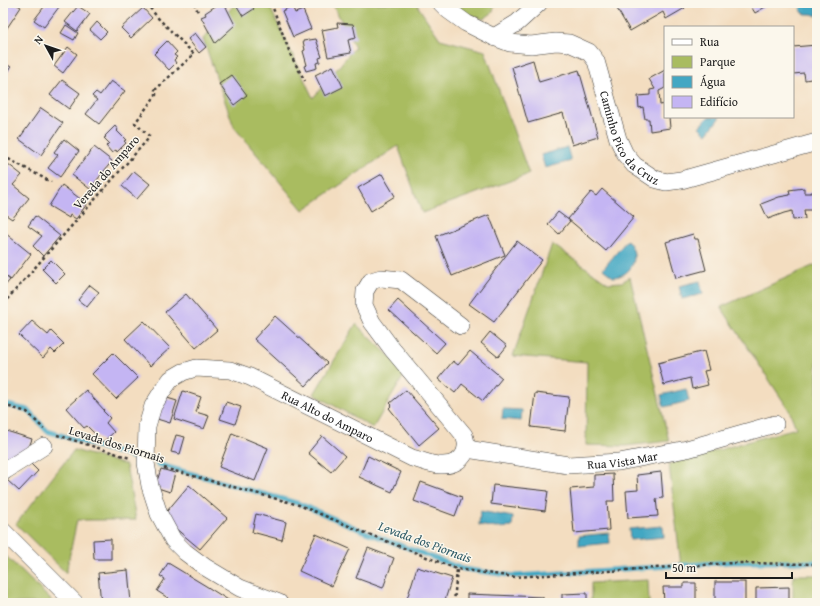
<svg xmlns="http://www.w3.org/2000/svg" width="820" height="606" font-family="'Gentium Book Plus',serif">
  <style>
    .green { fill: #a9bc60; stroke: #626c3e }
    .water { fill: #43a7c3; stroke: #306270 }
    .lines { fill: none; stroke-linecap: round; stroke-linejoin: round }
    .stream { stroke: #43a7c3; stroke-width: 5 }
    .building { fill: #c4b5f3 }
    .minor-casing { stroke: #3c3935; stroke-width: 18 }
    .path { stroke: #3c3935; stroke-width: 2.5; stroke-dasharray: 3 3; stroke-linecap: butt }
    .minor { stroke: #fff; stroke-width: 17 }
    .labels { text-anchor: middle; dominant-baseline: central; stroke-width: 3; stroke-linejoin: round; paint-order: stroke }
    .street-label { font-size: 12px; fill: #1c1c1c; stroke: #fbf7ec }
    .water-label { font-size: 13px; font-style: italic; fill: #2e5b67; stroke: #fbf7ec }
  </style>
  <rect width="100%" height="100%" fill="#fbf7ec"/>
  <filter id="ink" filterUnits="userSpaceOnUse"><feTurbulence type="fractalNoise" baseFrequency=".025" numOctaves="2"/><feDisplacementMap in="SourceGraphic" scale="8" xChannelSelector="R" yChannelSelector="G"/><feConvolveMatrix kernelMatrix="1 2 1 2 8 2 1 2 1" color-interpolation-filters="sRGB"/></filter>
  <filter id="wash" filterUnits="userSpaceOnUse"><feTurbulence type="fractalNoise" baseFrequency=".012" numOctaves="4" result="noise"/><feDisplacementMap in="SourceGraphic" scale="16" xChannelSelector="R" yChannelSelector="G"/><feGaussianBlur stdDeviation="0.9" result="paint"/><feColorMatrix in="noise" values="0 0 0 0 0 0 0 0 0 0 0 0 0 0 0 0 0 1.4 0 .05"/><feComposite in="paint" operator="in"/></filter>
  <g filter="url(#wash)">
    <rect width="100%" height="100%" fill="#f3ddc0"/>
    <g class="green">
      <polygon points="236,3 268,3 313,98 355,47 332,3 417,3 419,8 440,39 485,51 529,174 422,213 398,146 303,210 234,127 203,39"/>
      <polygon points="452,3 495,3 493,12 484,19 462,14"/>
      <polygon points="552,244 608,283 622,282 630,277 669,441 625,446 586,445 587,362 513,356"/>
      <polygon points="817,264 817,564 733,563 681,566 669,464 796,428 789,410 721,307"/>
      <polygon points="356,324 406,372 373,428 314,394"/>
      <polygon points="74,450 126,465 136,520 77,520 66,573 16,524"/>
      <polygon points="3,553 54,603 3,603"/>
      <rect x="793" y="575" width="24" height="28"/>
      <polygon points="648,580 649,603 591,603 591,583"/>
    </g>
    <g class="water">
      <polygon points="804,3 817,3 817,16 812,14 806,14 803,13 800,8"/>
      <polygon points="708,117 720,117 707,134 699,127"/>
      <polygon points="567,147 571,161 545,168 541,155"/>
      <path d="M627,240C641,255 633,276 613,277L603,269Z"/>
      <polygon points="700,281 703,294 682,299 679,286"/>
      <polygon points="686,389 689,401 664,407 661,395"/>
      <polygon points="503,409 522,410 521,421 502,419"/>
      <polygon points="480,511 513,517 512,527 496,528 479,525"/>
      <polygon points="663,526 664,537 630,540 629,529"/>
      <polygon points="609,533 610,543 579,546 579,536"/>
    </g>
    <g class="lines">
      <g class="stream">
        <polyline points="3,404 28,410 47,431 135,458"/>
        <polyline points="157,464 300,504 363,531 463,569 515,576 733,562 817,562"/>
      </g>
    </g>
    <g id="blocks">
      <g class="building">
        <polygon points="9,3 14,3 21,7 3,34 3,10 4,11"/>
        <polygon points="47,3 62,3 44,27 34,20"/>
        <polygon points="220,3 224,3 235,25 215,43 201,17 206,15 205,13"/>
        <polygon points="235,3 250,3 254,9 243,16"/>
        <polygon points="624,3 682,3 685,8 666,19 663,12 630,31 616,7"/>
        <polygon points="749,3 772,3 755,13"/>
        <polygon points="78,6 90,14 77,31 65,22"/>
        <polygon points="292,6 295,13 303,10 311,29 293,37 282,11"/>
        <polygon points="143,8 152,18 131,38 121,28"/>
        <polygon points="97,22 107,32 100,39 90,30"/>
        <polygon points="337,23 353,24 356,38 348,40 351,53 328,57 322,30 338,27"/>
        <polygon points="66,25 78,33 74,40 61,33"/>
        <polygon points="195,33 206,47 199,53 188,39"/>
        <polygon points="316,39 322,57 319,58 320,62 316,63 317,68 306,71 304,66 307,65 303,51 305,50 303,41"/>
        <polygon points="167,41 177,52 174,55 177,57 174,60 176,63 169,70 154,54"/>
        <polygon points="817,45 817,78 805,80 804,73 793,74 793,47"/>
        <polygon points="68,47 77,54 63,73 54,66"/>
        <polygon points="533,60 539,82 579,70 598,137 572,145 563,113 528,123 512,67"/>
        <polygon points="3,62 11,67 3,81"/>
        <polygon points="333,66 343,87 325,96 315,75"/>
        <polygon points="665,70 665,88 659,91 660,105 665,104 665,117 669,117 670,128 650,131 649,119 645,119 643,107 639,108 638,96 650,95 650,90 655,89 649,79"/>
        <polygon points="232,75 247,95 234,105 219,84"/>
        <polygon points="62,80 80,93 69,109 50,95"/>
        <polygon points="111,81 125,91 99,124 86,114 97,100 92,96 96,92 100,95"/>
        <polygon points="41,108 63,123 41,155 19,139"/>
        <polygon points="115,126 118,130 117,131 126,140 124,141 126,143 117,152 116,150 112,153 106,146 109,143 104,138 106,137 105,136"/>
        <polygon points="64,139 79,151 60,177 48,168 58,155 54,152"/>
        <polygon points="94,147 112,161 90,189 72,175"/>
        <polygon points="3,160 22,175 13,185 29,198 12,219 3,213 3,199 5,196 3,194"/>
        <polygon points="134,171 150,184 137,199 122,186"/>
        <polygon points="382,174 395,196 371,211 358,188"/>
        <polygon points="62,185 87,204 76,219 70,215 69,218 49,206"/>
        <polygon points="804,188 804,193 811,193 811,192 817,193 817,210 804,210 805,219 793,220 792,211 784,213 768,219 761,204 779,197 790,195 789,190"/>
        <polygon points="602,189 634,217 606,251 568,219 591,192 596,196"/>
        <polygon points="558,212 570,221 559,234 548,224"/>
        <polygon points="489,215 505,255 452,276 436,236"/>
        <polygon points="35,216 60,236 43,256 33,246 42,236 28,226"/>
        <polygon points="5,233 31,254 11,280 3,274 6,271 3,268 3,236"/>
        <polygon points="693,234 695,239 698,239 706,270 676,278 666,242"/>
        <polygon points="517,241 542,260 494,322 469,304"/>
        <polygon points="51,260 65,274 56,283 42,269"/>
        <polygon points="3,274 10,280 3,288"/>
        <polygon points="90,285 99,292 87,307 78,300"/>
        <polygon points="186,294 217,330 196,348 165,312"/>
        <polygon points="398,300 445,343 436,353 389,310"/>
        <polygon points="275,316 327,363 306,386 254,339"/>
        <polygon points="32,321 48,335 51,331 64,344 55,353 51,349 43,358 19,335"/>
        <polygon points="144,321 170,348 150,366 125,339"/>
        <polygon points="490,332 507,346 498,357 481,343"/>
        <polygon points="470,351 502,378 483,401 462,384 455,393 438,379 453,361 458,365"/>
        <polygon points="704,351 709,370 704,371 708,385 692,389 690,378 664,385 658,363"/>
        <polygon points="113,353 138,378 116,399 92,374"/>
        <polygon points="86,390 104,410 103,411 110,418 106,423 114,432 103,442 87,426 84,428 66,408"/>
        <polygon points="406,390 439,428 419,445 389,408 392,405 390,403"/>
        <polygon points="183,391 201,397 196,412 209,416 204,429 174,419"/>
        <polygon points="535,393 569,397 565,431 531,427"/>
        <polygon points="164,397 177,401 170,423 157,419"/>
        <polygon points="226,402 241,407 235,424 220,419"/>
        <polygon points="3,430 32,439 29,447 3,464"/>
        <polygon points="232,433 268,448 255,481 219,467"/>
        <polygon points="176,435 185,437 180,454 171,452"/>
        <polygon points="322,436 345,456 331,472 308,453"/>
        <polygon points="368,456 401,472 392,492 359,477"/>
        <polygon points="29,462 38,471 19,491 7,480"/>
        <polygon points="161,469 175,473 170,492 155,487"/>
        <polygon points="661,472 663,498 656,499 658,516 628,518 626,491 638,490 637,475"/>
        <polygon points="613,474 614,501 607,501 609,530 574,533 570,489 594,487 594,475"/>
        <polygon points="421,482 462,497 455,516 414,501"/>
        <polygon points="189,485 227,518 200,549 162,517"/>
        <polygon points="493,485 548,491 545,511 491,504"/>
        <polygon points="256,514 286,522 282,540 252,532"/>
        <polygon points="316,534 350,549 332,586 299,571"/>
        <polygon points="111,539 111,559 94,559 93,540"/>
        <polygon points="368,548 394,558 383,588 356,578"/>
        <polygon points="168,563 206,586 233,603 165,603 168,598 157,591 165,579 160,576"/>
        <polygon points="417,567 452,578 444,603 410,603 406,602"/>
        <polygon points="128,570 131,603 101,603 98,573"/>
        <rect x="715" y="582" width="30" height="21"/>
        <polygon points="684,583 696,583 696,603 664,603 663,587 684,587"/>
        <polygon points="789,587 789,603 756,603 756,588"/>
        <polygon points="587,593 587,603 562,603 562,594"/>
        <polygon points="467,594 543,597 543,603 467,603"/>
      </g>
    </g>
  </g>
  <g filter="url(#ink)">
    <use href="#blocks" fill-opacity="0" stroke="#3c3935" stroke-width="1"/>
    <g class="lines">
      <g class="minor-casing">
        <g id="minor">
          <path id="s1" d="M441,3L448,10L466,23L494,37L510,43L531,45L556,42L569,43L578,47L589,52L596,61L618,139L625,154L634,165L655,179L666,182L681,180L817,142"/>
          <polyline points="494,37 517,23 539,3"/>
          <path id="s2" d="M467,449L568,465L619,462L687,449L775,424"/>
          <polyline points="3,472 44,446"/>
          <polyline points="3,531 75,603"/>
          <path id="s3" d="M279,603L240,588L205,567L185,552L173,540L159,514L150,486L146,463L147,426L153,406L163,390L171,379L183,372L196,368L230,370L250,377L412,458C421,460 431,465 440,465C452,466 465,460 466,447C467,443 465,439 464,435L392,349L372,322L364,305L365,291L371,281L381,278L401,280L461,326"/>
        </g>
      </g>
      <g class="path">
        <polyline points="194,3 199,14"/>
        <polyline points="272,3 273,8 291,56 305,81"/>
        <polyline points="3,156 51,182"/>
        <polyline points="3,304 148,139 149,136 147,134 135,123 156,95 156,92 155,90 194,54 158,18 146,3"/>
        <polyline points="3,405 27,412 44,429"/>
        <polyline points="57,435 130,458"/>
        <polyline points="164,468 299,505 363,532 457,569 515,577 733,563 817,564"/>
        <polyline points="454,603 457,569"/>
      </g>
      <use href="#minor" class="minor"/>
    </g>
  </g>
  <g class="labels">
    <g class="street-label">
      <text stroke="none"><textPath href="#s1" startOffset="259">Caminho Pico da Cruz</textPath></text>
      <text transform="translate(106 172) rotate(-49)">Vereda do Amparo</text>
      <text stroke="none"><textPath href="#s3" startOffset="467">Rua Alto do Amparo</textPath></text>
      <text transform="translate(117 444) rotate(17)">Levada dos Piornais</text>
      <text stroke="none"><textPath href="#s2" startOffset="157">Rua Vista Mar</textPath></text>
    </g>
    <g class="water-label">
      <text transform="translate(425 542) rotate(20)">Levada dos Piornais</text>
    </g>
  </g>
  <rect width="820" height="606" fill="none" stroke="#fbf7ec" stroke-width="16"/>
  <rect x="664" y="26" width="130" height="92" fill="#fbf7ec" stroke="#a29f99"/>
  <rect x="672" y="39" width="20" height="6" fill="#ffffff" stroke="#a29f99"/>
  <text x="700" y="46" font-size="12" fill="#1c1c1c">Rua</text>
  <rect x="672" y="56" width="20" height="12" fill="#a9bc60" stroke="#a29f99"/>
  <text x="700" y="66" font-size="12" fill="#1c1c1c">Parque</text>
  <rect x="672" y="76" width="20" height="12" fill="#43a7c3" stroke="#a29f99"/>
  <text x="700" y="86" font-size="12" fill="#1c1c1c">Água</text>
  <rect x="672" y="96" width="20" height="12" fill="#c4b5f3" stroke="#a29f99"/>
  <text x="700" y="106" font-size="12" fill="#1c1c1c">Edifício</text>
  <g transform="translate(46 46) rotate(310)" stroke="#fbf7ec" stroke-width="3" paint-order="stroke">
  <path d="M0-3L7 15L0 10L-7 15Z" fill="#1c1c1c"/>
  <text y="-6" font-size="11" font-weight="bold" text-anchor="middle" fill="#1c1c1c">N</text>
  </g>
  <path d="M666 572v6h126v-6" fill="none" stroke="#1c1c1c" stroke-width="2"/>
  <text x="672" y="572" font-size="12" fill="#1c1c1c" stroke="#fbf7ec" stroke-width="3" paint-order="stroke">50 m</text>
</svg>
